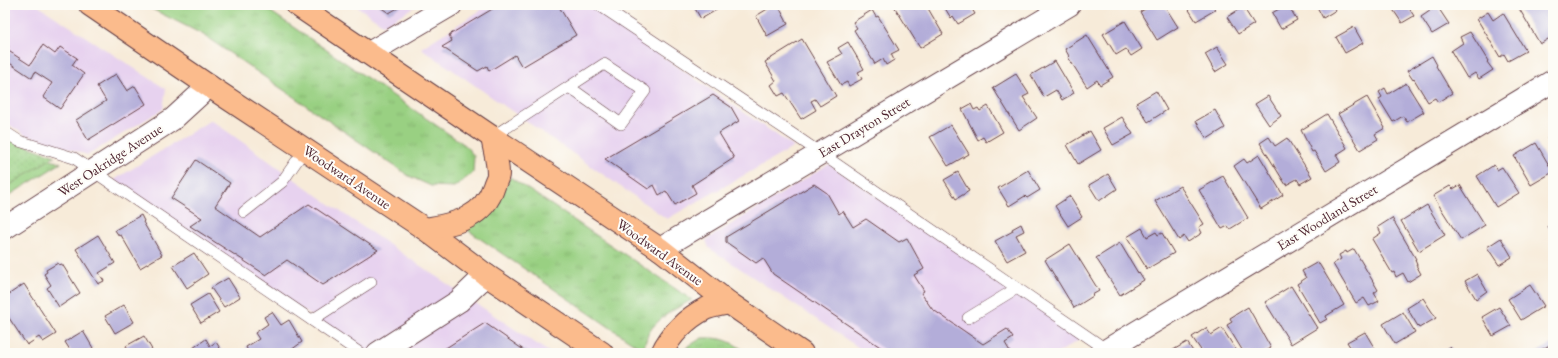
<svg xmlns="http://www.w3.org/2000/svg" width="1558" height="358" font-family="'EB Garamond',serif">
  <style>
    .built { fill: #e7d2ef }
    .grass { fill: url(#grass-tufts); stroke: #727856 }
    .park { fill: url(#park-dots); stroke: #727856 }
    .building { fill: #b3add9 }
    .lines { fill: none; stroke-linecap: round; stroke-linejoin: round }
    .service-casing { stroke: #643e45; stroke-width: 12 }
    .minor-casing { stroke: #643e45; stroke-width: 24 }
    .primary-casing { stroke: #643e45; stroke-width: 24 }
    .service { stroke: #fff; stroke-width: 11 }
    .minor { stroke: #fff; stroke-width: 22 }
    .primary { stroke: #fbbb8c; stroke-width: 22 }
    .labels { text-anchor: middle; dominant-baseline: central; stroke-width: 4; stroke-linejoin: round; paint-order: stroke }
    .street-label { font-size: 14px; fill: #4a1f2b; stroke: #fdfcf7 }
  </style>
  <defs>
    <pattern id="grass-tufts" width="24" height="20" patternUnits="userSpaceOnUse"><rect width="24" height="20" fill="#99d082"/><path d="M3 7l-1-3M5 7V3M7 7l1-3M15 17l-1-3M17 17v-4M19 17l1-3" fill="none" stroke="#85b270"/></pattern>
    <pattern id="park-dots" width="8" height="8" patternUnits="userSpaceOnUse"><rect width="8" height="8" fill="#99d082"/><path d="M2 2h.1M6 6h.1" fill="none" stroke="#85b270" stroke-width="1.8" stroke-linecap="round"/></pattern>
  </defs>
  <rect width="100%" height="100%" fill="#fdfcf7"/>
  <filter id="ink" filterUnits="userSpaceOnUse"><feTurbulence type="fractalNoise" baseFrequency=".025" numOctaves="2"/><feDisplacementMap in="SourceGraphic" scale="8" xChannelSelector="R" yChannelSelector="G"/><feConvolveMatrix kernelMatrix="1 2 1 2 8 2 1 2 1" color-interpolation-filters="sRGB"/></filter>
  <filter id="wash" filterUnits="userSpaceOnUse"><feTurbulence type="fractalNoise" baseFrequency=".012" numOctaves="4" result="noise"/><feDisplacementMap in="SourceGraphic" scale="16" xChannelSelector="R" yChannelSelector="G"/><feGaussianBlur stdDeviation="0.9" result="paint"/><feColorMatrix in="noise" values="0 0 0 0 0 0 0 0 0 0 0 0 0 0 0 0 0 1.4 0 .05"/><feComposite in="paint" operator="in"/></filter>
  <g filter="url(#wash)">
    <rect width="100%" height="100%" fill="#f7ebd9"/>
    <g class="built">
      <polygon points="5,5 37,5 166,89 163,109 88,155 25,135 5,122"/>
      <polygon points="355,5 418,5 384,25"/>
      <polygon points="489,5 588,5 794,147 667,219 421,48"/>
      <polygon points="211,120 351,219 550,353 367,353 258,280 114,180"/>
      <polygon points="829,164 1084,337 1058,353 867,353 709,248 706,240"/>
    </g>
    <g class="grass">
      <polygon points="144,5 261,5 465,145 474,156 473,173 454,187 431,186 409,176 202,34"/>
      <polygon points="5,137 19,151 61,163 5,198"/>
      <path d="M510,177L692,300C676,308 657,318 648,334C646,339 645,345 643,350L466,229L502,192Z"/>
      <path d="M702,338C723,337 730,341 748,353H685L687,347Z"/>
    </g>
    <polygon class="park" points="5,138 55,156 5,188"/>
    <g id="blocks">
      <g class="building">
        <polygon points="377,5 403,5 389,13"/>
        <polygon points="499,5 558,5 576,35 522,67 515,55 489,71 487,66 478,71 442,47 452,41 449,35"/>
        <polygon points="693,5 716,5 718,9 701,19"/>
        <polygon points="774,5 778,5 788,24 767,36 756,16"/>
        <polygon points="896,5 926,5 943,34 920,48 894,6"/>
        <polygon points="943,5 972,5 970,6 975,14 958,24 953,16 951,18"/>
        <polygon points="1152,5 1164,5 1178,27 1157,40 1140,12"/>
        <polygon points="1186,5 1213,5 1215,10 1196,21"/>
        <polygon points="1286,5 1288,5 1297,20 1281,29 1272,13"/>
        <polygon points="1316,5 1333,5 1336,10 1323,18"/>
        <polygon points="1390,5 1407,5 1414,16 1402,23"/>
        <polygon points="1517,5 1549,5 1553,11 1553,26 1550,28 1553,32 1553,36 1540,44"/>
        <polygon points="1437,6 1449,24 1432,34 1421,17"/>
        <polygon points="1243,7 1254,24 1238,34 1227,17"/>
        <polygon points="872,10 876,17 878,16 899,50 891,54 894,60 886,65 883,59 875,64 854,30 857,28 853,22"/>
        <polygon points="1488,12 1493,20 1503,13 1526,51 1508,61 1504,54 1500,57 1477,19"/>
        <polygon points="1125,21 1142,49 1131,56 1126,49 1116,55 1103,34"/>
        <polygon points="1354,27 1363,43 1345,53 1336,37"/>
        <polygon points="1470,32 1488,61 1487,62 1493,70 1479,79 1475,73 1467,78 1451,51 1463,43 1460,37"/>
        <polygon points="1087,35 1113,77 1100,85 1097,80 1087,87 1068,57 1069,56 1065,49"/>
        <polygon points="802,39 836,96 820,106 815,99 811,101 816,110 801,119 784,93 778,96 771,85 776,81 765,62"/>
        <polygon points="848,42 864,69 858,72 862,79 849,86 847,82 841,85 827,62 842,54 838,48"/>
        <polygon points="5,43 9,46 7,50 30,65 43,45 55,54 60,47 77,58 72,65 84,74 60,109 43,97 52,83 35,72 32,78 5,60"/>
        <polygon points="1217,47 1228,64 1215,72 1205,54"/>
        <polygon points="1432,56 1437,65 1436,66 1452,93 1438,102 1435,98 1428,102 1414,79 1413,80 1407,71"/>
        <polygon points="1055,61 1074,93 1062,100 1056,90 1044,97 1031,75"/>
        <polygon points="116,74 127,91 135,86 146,104 88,140 76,120 106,101 97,86"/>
        <polygon points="1016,74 1029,94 1023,97 1037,118 1019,130 993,88"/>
        <polygon points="1406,83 1424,112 1407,122 1403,116 1393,122 1379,99 1382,97 1379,92 1385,88 1388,94"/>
        <polygon points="1156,91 1167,110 1148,122 1136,103"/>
        <polygon points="713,95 731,107 739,121 719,133 734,158 692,185 696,193 675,205 666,191 659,195 654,185 648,189 605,159"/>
        <polygon points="1268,96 1281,116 1269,125 1255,104"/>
        <polygon points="1367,97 1385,128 1375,134 1378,139 1360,150 1338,114"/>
        <polygon points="971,104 974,110 978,108 980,111 988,106 1003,132 986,142 983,137 978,140 962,109"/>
        <polygon points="1215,110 1225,128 1207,139 1196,121"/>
        <polygon points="1327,114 1347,148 1336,155 1340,162 1326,171 1314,151 1312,152 1301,130"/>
        <polygon points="1122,117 1133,134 1113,145 1103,128"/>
        <polygon points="951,125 969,154 948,166 930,137"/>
        <polygon points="1090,131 1101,150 1078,164 1067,145"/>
        <polygon points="1553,135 1553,148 1547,138"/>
        <polygon points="1269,137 1275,146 1287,138 1312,177 1300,184 1297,179 1286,185 1260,143"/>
        <polygon points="1536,143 1553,172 1531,185 1514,156"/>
        <polygon points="1259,155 1283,195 1261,209 1234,166 1244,159 1247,163"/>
        <polygon points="196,160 230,183 215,206 260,237 309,204 378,250 323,285 287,260 266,275 190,226 202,218 171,198"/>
        <polygon points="1494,165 1497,170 1502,167 1519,193 1496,207 1477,176"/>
        <polygon points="1028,170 1040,190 1027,198 1025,196 1009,206 998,188"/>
        <polygon points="958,172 969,191 956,199 944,180"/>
        <polygon points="1108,174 1117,189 1099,201 1089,185"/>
        <polygon points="1223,176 1248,218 1230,229 1228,226 1222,229 1199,190"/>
        <polygon points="814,184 827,193 839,214 843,211 853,227 866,219 899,242 907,238 924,269 914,275 924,291 921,293 932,309 983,344 1007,329 1013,338 1005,343 1011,353 889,353 773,274 763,258 756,263 726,242 726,237"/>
        <polygon points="1460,185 1485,225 1461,240 1433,196 1450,186 1453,189"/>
        <polygon points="1180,186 1204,224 1199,227 1202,233 1188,242 1184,236 1179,240 1155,201"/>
        <polygon points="1070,196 1080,212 1079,212 1082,217 1068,226 1055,206"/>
        <polygon points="1427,205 1445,235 1419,251 1401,221"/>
        <polygon points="141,215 144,221 143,222 162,255 140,268 121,235 119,236 115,230"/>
        <polygon points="1392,218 1416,259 1415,260 1417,265 1416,265 1421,274 1408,282 1403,273 1396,277 1394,272 1392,273 1372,239 1381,233 1378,227"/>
        <polygon points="1553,223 1553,234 1548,226"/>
        <polygon points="1021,224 1024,231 1016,235 1025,251 1007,261 995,241 1013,231 1012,229"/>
        <polygon points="1142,228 1147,237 1156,232 1158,235 1162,233 1174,253 1147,269 1127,237"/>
        <polygon points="98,235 115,263 99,273 104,281 98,284 76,249"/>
        <polygon points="1501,238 1512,257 1499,265 1487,247"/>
        <polygon points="1120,243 1138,273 1139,272 1144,280 1120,295 1096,258"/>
        <polygon points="1070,244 1099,291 1092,295 1093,296 1074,308 1045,260"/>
        <polygon points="1354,249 1378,290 1374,293 1379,301 1369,306 1364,298 1356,303 1333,264 1341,259 1339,255 1346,251 1347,253"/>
        <polygon points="194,253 208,274 187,288 173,266"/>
        <polygon points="1318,262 1344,305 1326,316 1327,319 1320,323 1297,284 1306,278 1302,271"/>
        <polygon points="58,263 59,265 62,264 80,293 59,307 47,288 51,285 44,274 47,272 46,270"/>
        <polygon points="1477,274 1487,291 1476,299 1465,281"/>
        <polygon points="228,278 240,297 224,307 211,288"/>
        <polygon points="24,284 56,334 43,342 39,337 27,345 5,312 5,297"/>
        <polygon points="1530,285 1544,306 1521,320 1508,299"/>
        <polygon points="1291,286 1317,328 1291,344 1265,302"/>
        <polygon points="208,294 219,312 201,323 190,305"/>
        <polygon points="1423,298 1436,318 1419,328 1407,308"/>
        <polygon points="124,305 134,322 115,333 105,316"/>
        <polygon points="1248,307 1271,348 1263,353 1244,353 1227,325 1232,322 1230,318"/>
        <polygon points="1499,307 1511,326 1493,336 1482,317"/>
        <polygon points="272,312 281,325 289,320 302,342 287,353 249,353 246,347 259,339 255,333 268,324 264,317"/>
        <polygon points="1403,312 1415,332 1395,344 1383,324"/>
        <polygon points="485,323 528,353 438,353"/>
        <polygon points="1206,328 1211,335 1222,328 1238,353 1203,353 1192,337"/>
        <polygon points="83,331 93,348 86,353 72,353 65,342"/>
        <polygon points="1365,332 1375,349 1369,353 1354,353 1347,342"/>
        <polygon points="144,336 154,353 129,353 126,346"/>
        <polygon points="206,339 210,346 216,342 223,353 197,353 193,348"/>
        <polygon points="1187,342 1194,353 1168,353"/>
        <polygon points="1553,343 1553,353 1536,353"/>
        <polygon points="1450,347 1454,353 1440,353"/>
      </g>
    </g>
  </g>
  <g filter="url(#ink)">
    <use href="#blocks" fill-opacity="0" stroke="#643e45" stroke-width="1"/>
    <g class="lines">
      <g class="service-casing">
        <g id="service">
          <polyline points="599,5 797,137 1110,352"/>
          <polyline points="5,132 19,141 74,158 360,353"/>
          <polyline points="492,137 604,64 645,91 621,124 569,87"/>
          <polyline points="244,212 282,182 305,149"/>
          <polyline points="968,318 1017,288"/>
          <polyline points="312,320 371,282"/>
        </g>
      </g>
      <g class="minor-casing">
        <g id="minor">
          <polyline points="369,53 451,5"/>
          <polyline points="5,228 173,119 209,86"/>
          <polyline points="660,249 1069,5"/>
          <polyline points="378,353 459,301 486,275"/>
          <polyline points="1102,353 1553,81"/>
        </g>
      </g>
      <g class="primary-casing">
        <g id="primary">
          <polyline points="90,5 209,86 425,229 486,275 602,353"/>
          <polyline points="297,5 492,137 660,249 729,303 802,353"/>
          <path d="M425,229C455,224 484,218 494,186C495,182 498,178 498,174C498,162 494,149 492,137"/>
          <path d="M662,353C670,335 687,318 705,309C712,306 721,305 729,303"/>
        </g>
      </g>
      <use href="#service" class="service"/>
      <use href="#minor" class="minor"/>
      <use href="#primary" class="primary"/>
    </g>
  </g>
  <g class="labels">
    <g class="street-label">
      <text transform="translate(864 127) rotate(-31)">East Drayton Street</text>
      <text transform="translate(110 160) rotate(-33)">West Oakridge Avenue</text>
      <text transform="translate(347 177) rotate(34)">Woodward Avenue</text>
      <text transform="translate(1327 217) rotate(-31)">East Woodland Street</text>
      <text transform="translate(660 252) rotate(36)">Woodward Avenue</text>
    </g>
  </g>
  <rect width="1558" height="358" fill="none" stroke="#fdfcf7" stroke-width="20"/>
</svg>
